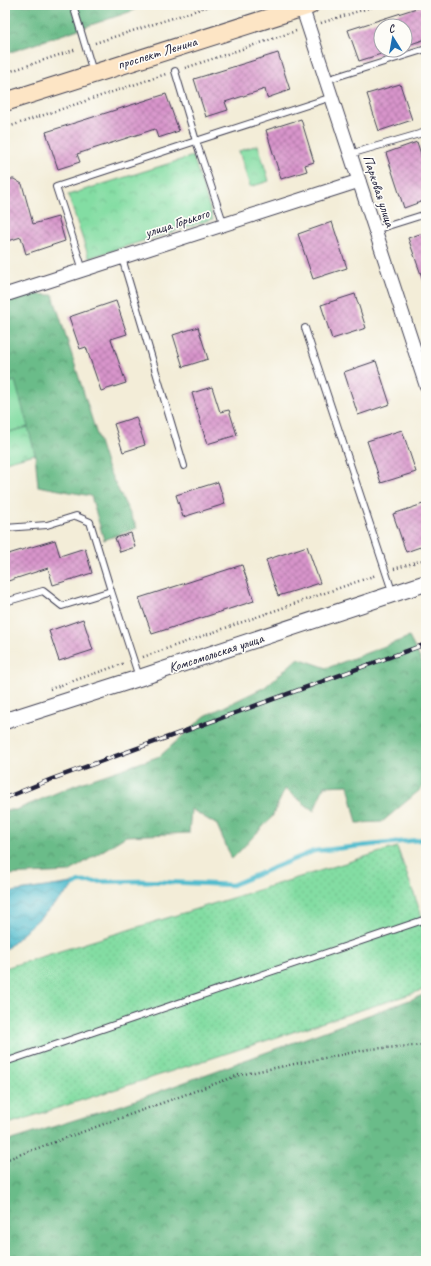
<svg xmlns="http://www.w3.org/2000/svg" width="431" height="1266" font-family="Caveat,sans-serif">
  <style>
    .forest { fill: url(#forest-crowns); stroke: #466f62 }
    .park { fill: url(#park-crowns); stroke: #52806f }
    .garden { fill: url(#garden-dots); stroke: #52806f }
    .pitch { fill: #83dda3; stroke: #52806f }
    .water { fill: url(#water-waves); stroke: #3a6f84 }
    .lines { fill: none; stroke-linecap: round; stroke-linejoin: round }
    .stream { stroke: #51bccd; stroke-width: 4.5 }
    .building { fill: url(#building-cross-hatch) }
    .service-casing { stroke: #414053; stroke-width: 8 }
    .minor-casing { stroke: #414053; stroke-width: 15 }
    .tertiary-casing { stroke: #414053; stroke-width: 18 }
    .secondary-casing { stroke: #414053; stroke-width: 20 }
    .path { stroke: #414053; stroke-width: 2.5; stroke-dasharray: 1 3; stroke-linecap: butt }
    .service { stroke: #fff; stroke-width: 6 }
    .minor { stroke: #fff; stroke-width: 13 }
    .tertiary { stroke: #fff; stroke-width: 16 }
    .secondary { stroke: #fde5c5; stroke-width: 18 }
    .rail-casing { stroke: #22223b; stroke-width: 4.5 }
    .rail { stroke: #fdfcf7; stroke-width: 3; stroke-dasharray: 9; stroke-linecap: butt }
    .labels { text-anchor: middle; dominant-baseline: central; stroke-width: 3.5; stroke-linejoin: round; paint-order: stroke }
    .street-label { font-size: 14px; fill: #22223b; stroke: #fdfcf7 }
  </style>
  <defs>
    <pattern id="forest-crowns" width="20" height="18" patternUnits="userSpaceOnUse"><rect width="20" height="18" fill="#6abc89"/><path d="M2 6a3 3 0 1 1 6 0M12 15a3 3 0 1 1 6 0" fill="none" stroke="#579871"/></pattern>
    <pattern id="park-crowns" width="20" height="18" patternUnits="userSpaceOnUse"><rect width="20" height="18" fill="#83dda3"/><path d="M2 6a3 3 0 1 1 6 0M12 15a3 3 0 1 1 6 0" fill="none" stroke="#71bd8d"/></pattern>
    <pattern id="garden-dots" width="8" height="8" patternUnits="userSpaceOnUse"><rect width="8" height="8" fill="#83dda3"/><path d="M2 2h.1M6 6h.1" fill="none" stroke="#71bd8d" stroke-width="1.8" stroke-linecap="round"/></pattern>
    <pattern id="water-waves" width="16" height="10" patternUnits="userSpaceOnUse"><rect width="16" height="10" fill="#51bccd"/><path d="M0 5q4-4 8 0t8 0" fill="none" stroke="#4398a8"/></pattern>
    <pattern id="building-cross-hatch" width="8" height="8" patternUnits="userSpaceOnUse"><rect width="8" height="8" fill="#d894cb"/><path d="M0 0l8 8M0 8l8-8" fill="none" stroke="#af78a6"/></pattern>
  </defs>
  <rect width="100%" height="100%" fill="#fdfcf7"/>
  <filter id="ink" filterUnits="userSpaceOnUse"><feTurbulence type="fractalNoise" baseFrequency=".025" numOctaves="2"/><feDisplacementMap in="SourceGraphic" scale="8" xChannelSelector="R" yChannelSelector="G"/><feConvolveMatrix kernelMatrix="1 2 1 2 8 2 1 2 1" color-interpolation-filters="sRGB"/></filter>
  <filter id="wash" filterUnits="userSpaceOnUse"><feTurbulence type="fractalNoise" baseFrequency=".012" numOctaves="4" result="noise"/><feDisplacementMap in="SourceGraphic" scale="16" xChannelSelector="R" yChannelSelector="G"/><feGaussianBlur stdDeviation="0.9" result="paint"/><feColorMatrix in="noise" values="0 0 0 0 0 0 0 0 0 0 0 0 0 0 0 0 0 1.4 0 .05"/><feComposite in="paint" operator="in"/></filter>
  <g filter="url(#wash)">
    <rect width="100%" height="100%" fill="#f3edd8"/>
    <g class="forest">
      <polygon points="5,5 134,5 135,10 5,54"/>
      <polygon points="5,293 53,295 107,467 137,528 104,540 91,496 38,486 35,454 15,382 5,384"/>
      <polygon points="409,637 426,670 426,783 421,789 382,822 357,823 348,785 324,786 314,811 285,789 272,817 232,859 217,825 191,809 189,833 126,836 69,872 5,875 5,810 16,810 75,785 160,756 205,716 265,687 298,658 327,668"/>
      <polygon points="426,994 426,1261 5,1261 5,1142 122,1105"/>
    </g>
    <g class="park">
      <polygon points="258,145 269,181 250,187 239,151"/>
      <polygon points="193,156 213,219 89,258 68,195"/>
      <polygon points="28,427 35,454 5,462 5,433"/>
    </g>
    <polygon class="garden" points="397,847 423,919 426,919 426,989 5,1125 5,968"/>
    <polygon class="pitch" points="15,381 28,427 5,433 5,384"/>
    <polygon class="water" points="79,882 5,950 5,893"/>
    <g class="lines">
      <polyline class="stream" points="74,885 79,882 143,881 232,885 314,851 418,840 426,838"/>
    </g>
    <g id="blocks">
      <g class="building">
        <polygon points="426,5 426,39 405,46 405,26 381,26 381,54 359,61 348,30"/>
        <polygon points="278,53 290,90 267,98 265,89 225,102 228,110 206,117 194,79"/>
        <polygon points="400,84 412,120 379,131 367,94"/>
        <polygon points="166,94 179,131 158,138 155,129 77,154 80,162 58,169 46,132"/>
        <polygon points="301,119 314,162 305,165 307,171 281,179 266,130"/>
        <polygon points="417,142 426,170 426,200 404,208 386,153"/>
        <polygon points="5,179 14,179 22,184 33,224 58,217 65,241 26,254 21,237 5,242"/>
        <polygon points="332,222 347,268 313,279 298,234"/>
        <polygon points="426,232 426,283 424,283 408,238"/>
        <polygon points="355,294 366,328 332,339 321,305"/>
        <polygon points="116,301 127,334 111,339 126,383 101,391 86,347 80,349 69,317"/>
        <polygon points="198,327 208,359 183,367 173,335"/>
        <polygon points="376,361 390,404 358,415 344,372"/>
        <polygon points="212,387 220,412 229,410 237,435 207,444 192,393"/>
        <polygon points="136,417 145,445 123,452 114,424"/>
        <polygon points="402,430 416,472 381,483 367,441"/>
        <polygon points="218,482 225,504 183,517 176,495"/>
        <polygon points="426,503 426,545 406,552 393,514"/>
        <polygon points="131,533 135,547 120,552 115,538"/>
        <polygon points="55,540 60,556 85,548 92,573 53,585 48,568 5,582 5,555"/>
        <polygon points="307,546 320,583 278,596 266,560"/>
        <polygon points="242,565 254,601 152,634 139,598"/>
        <polygon points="83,619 93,650 59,661 49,631"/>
      </g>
    </g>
  </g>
  <g filter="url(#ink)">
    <use href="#blocks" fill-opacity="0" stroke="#414053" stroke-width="1"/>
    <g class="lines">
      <g class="service-casing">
        <g id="service">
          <polyline points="73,5 93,72"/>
          <polyline points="326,80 426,49"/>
          <polyline points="350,154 426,132"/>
          <polyline points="224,225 196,141 332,97"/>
          <polyline points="375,230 426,214"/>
          <polyline points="122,258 184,466"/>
          <polyline points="83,270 56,187 196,141 175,71"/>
          <polyline points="305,328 393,594"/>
          <polyline points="5,528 47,525 76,516 90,522 111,591"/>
          <polyline points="5,602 43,591 62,606 111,591 139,677"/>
          <polyline points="5,1062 426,919"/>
        </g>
      </g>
      <g class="minor-casing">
        <g id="minor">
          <polyline points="302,7 426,385"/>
          <polyline points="5,295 359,181"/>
        </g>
      </g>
      <g class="tertiary-casing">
        <polyline id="tertiary" points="5,721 139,678 426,583"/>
      </g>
      <g class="secondary-casing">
        <polyline id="secondary" points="5,102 310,5"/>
      </g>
      <g class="path">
        <polyline points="321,23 378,5"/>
        <polyline points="95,43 213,5"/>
        <polyline points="185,68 296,31"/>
        <polyline points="5,73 77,49"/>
        <polyline points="5,128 166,74"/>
        <polyline points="394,569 426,559"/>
        <polyline points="143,657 376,575"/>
        <polyline points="50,689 125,663"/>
        <polyline points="5,1160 239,1075 370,1049 426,1045"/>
        <polyline points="422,1261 426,1255"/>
      </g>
      <use href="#service" class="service"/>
      <use href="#minor" class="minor"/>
      <use href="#tertiary" class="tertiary"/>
      <use href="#secondary" class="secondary"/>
      <g class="rail-casing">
        <polyline id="rail" points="5,798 52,779 426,644"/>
      </g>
      <use href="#rail" class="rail"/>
    </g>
  </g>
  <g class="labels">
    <g class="street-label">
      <text transform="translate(157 53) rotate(-17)">проспект Ленина</text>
      <text transform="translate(379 191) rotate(72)">Парковая улица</text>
      <text transform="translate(177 223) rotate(-18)">улица Горького</text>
      <text transform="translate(216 653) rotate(-18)">Комсомольская улица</text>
    </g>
  </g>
  <rect width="431" height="1266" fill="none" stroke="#fdfcf7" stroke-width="20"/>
  <g transform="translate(393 38) rotate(349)"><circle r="19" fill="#fdfcf7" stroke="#a5a5ac"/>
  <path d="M0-3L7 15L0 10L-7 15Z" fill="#1f6fb2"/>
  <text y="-6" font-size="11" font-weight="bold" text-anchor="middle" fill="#22223b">С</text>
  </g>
</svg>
